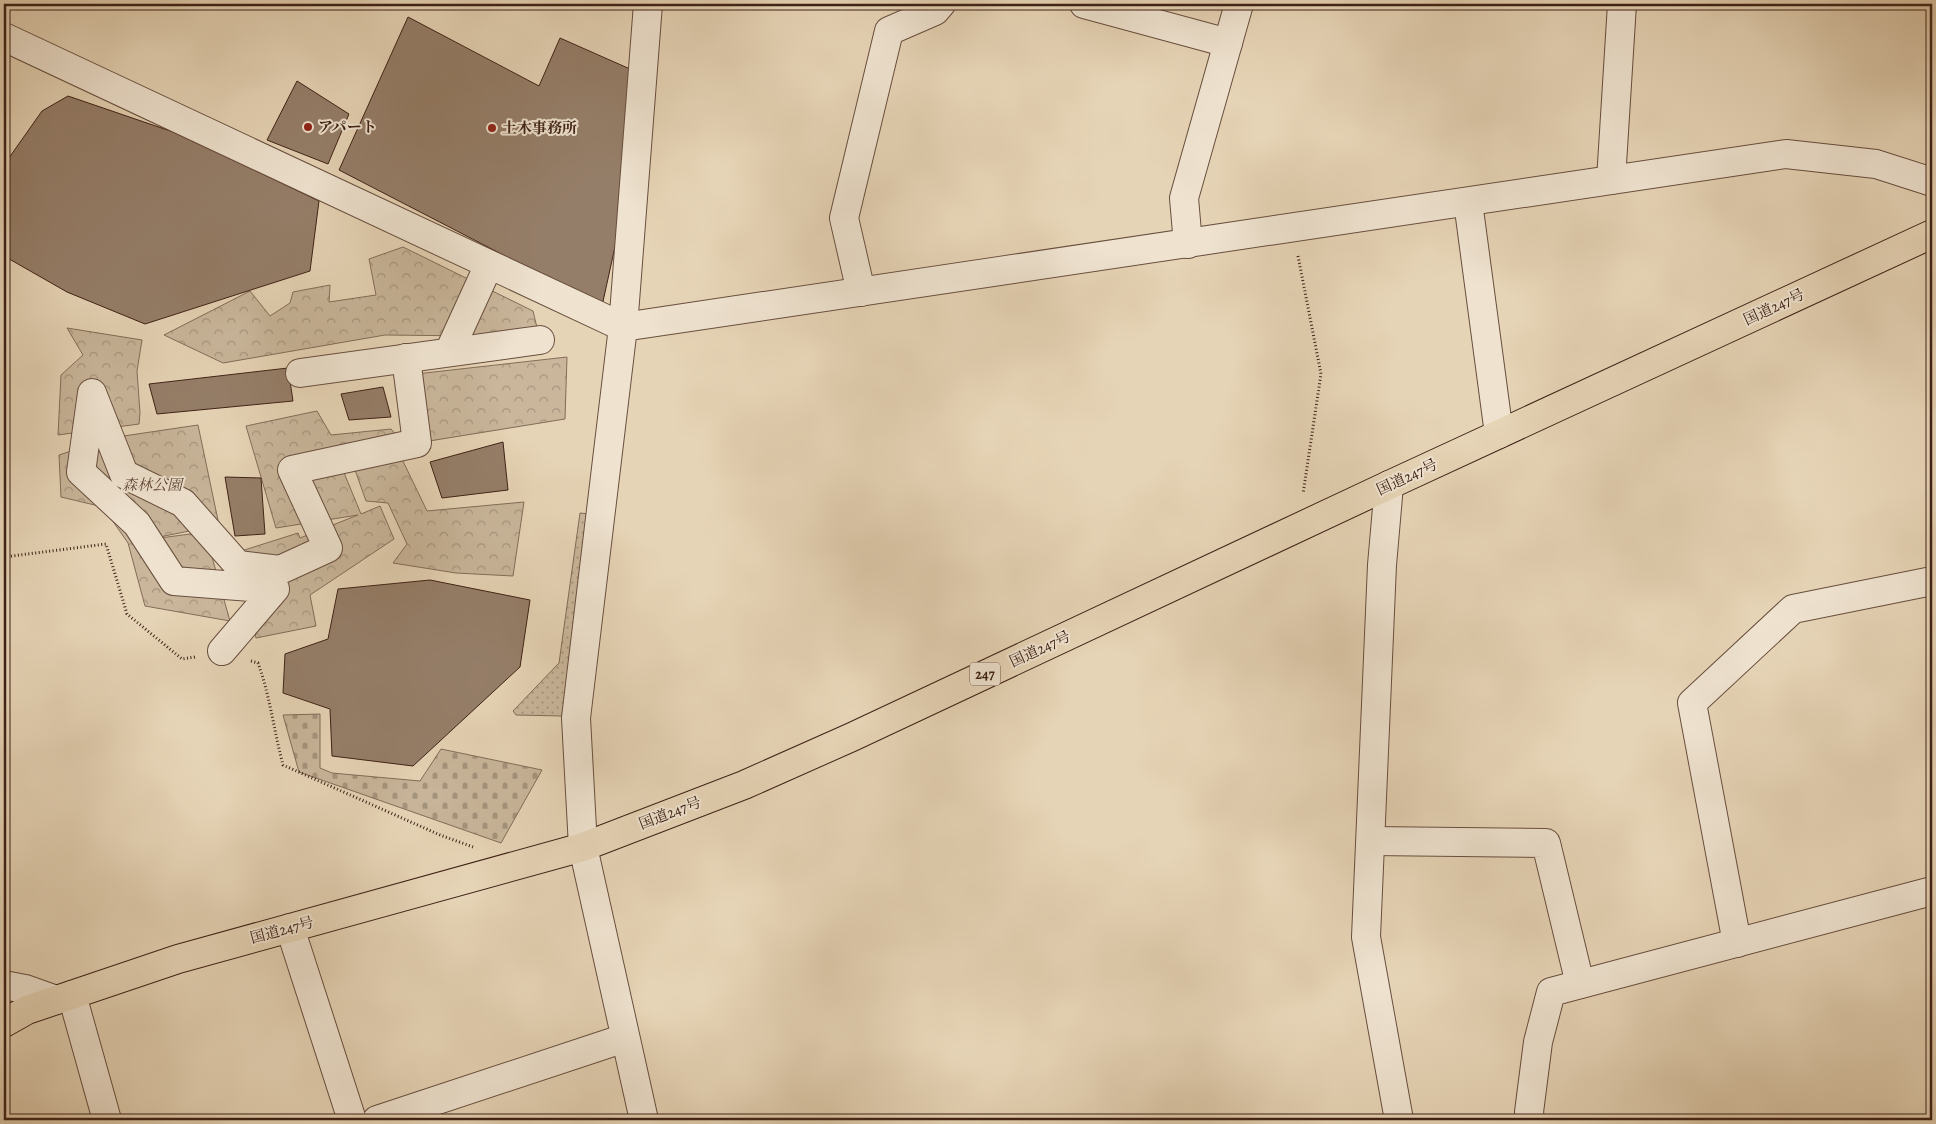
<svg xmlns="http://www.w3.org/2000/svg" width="1936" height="1124" font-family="Alegreya,'Noto Serif JP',serif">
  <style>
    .grass { fill: url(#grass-dots); stroke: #846c58 }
    .cemetery { fill: url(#cemetery-stones); stroke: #846c58 }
    .park { fill: url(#park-crowns); stroke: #846c58 }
    .building { fill: #957e69; stroke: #3e2116 }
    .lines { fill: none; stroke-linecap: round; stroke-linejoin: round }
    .minor-casing { stroke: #684e3e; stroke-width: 30 }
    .highway-casing { stroke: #3e2116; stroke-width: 30 }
    .path { stroke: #3e2116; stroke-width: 3; stroke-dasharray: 1 2.5; stroke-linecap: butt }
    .minor { stroke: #efe3d0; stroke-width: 28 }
    .highway { stroke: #e6d4b6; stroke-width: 28 }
    .poi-dot { fill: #8f2418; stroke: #efe3d0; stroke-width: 2 }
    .labels { text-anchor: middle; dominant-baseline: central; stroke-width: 4; stroke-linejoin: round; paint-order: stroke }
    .shield { fill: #efe3d0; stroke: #735b4e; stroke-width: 1 }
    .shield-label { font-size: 14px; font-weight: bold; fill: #3e2116 }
    .poi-label { font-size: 15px; font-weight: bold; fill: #3e2116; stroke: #efe3d0; text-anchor: start }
    .street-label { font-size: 15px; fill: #3e2116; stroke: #efe3d0 }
    .park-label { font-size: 15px; font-style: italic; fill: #614637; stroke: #efe3d0 }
  </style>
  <defs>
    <pattern id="grass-dots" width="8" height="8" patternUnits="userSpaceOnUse" patternTransform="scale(1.25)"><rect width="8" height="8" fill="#c9b69b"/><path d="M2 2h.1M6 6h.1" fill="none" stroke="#a5947d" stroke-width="1.8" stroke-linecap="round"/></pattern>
    <pattern id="cemetery-stones" width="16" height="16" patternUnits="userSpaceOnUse" patternTransform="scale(1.25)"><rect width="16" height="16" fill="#c9b69b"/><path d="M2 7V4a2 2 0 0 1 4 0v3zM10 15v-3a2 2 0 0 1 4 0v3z" fill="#a5947d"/></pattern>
    <pattern id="park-crowns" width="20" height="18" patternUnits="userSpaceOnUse" patternTransform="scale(1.25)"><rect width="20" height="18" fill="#c9b69b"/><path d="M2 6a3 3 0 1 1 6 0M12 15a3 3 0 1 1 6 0" fill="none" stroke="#a5947d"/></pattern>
  </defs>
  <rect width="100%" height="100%" fill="#e6d4b6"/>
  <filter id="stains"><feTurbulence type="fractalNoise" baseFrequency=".004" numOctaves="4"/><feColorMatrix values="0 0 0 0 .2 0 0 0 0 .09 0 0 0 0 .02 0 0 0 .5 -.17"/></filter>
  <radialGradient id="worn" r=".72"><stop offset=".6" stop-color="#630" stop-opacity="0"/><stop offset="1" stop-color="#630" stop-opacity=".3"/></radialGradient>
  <polygon class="grass" points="580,513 589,514 573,674 562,716 516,715 513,711 559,663"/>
  <polygon class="cemetery" points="320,714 320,768 332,773 420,781 441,749 542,770 501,843 299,772 283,715"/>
  <g class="park">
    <polygon points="403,247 533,311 540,340 477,336 385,335 223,363 164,335 250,291 270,316 290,303 293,292 330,285 329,302 376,295 369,259"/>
    <polygon points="67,328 142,340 137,371 140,413 139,424 58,435 61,375 83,355"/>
    <polygon points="567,357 565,419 417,443 407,375"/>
    <polygon points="317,411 331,435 391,429 405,445 342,468 361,514 380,506 394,539 310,595 316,626 256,638 235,553 298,533 300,538 358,515 276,528 246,426"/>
    <polygon points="198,425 219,525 145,540 205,532 230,621 145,606 128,543 103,507 61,497 59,455 110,438"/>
    <polygon points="400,455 427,511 524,502 513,576 456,573 393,563 407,544 388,503 366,501 354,467"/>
  </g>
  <g class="building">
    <polygon points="408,17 539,86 560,38 630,69 618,233 602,306 339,170"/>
    <polygon points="297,81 349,114 328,164 267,140"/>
    <polygon points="68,96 182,135 319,201 310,271 145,324 67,292 4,256 4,165 42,111"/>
    <polygon points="288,368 293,401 157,414 149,384"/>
    <polygon points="383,387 391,417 349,420 341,394"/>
    <polygon points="503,442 508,490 442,498 430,462"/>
    <polygon points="225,477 261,478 265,534 235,536"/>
    <polygon points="430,580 530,600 520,667 413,766 332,756 330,709 283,693 285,654 328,639 338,589"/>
  </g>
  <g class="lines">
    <g class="minor-casing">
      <g id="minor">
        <polyline points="1084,4 1228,43"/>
        <polyline points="4,37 623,327 1786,154 1876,164 1932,182"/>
        <polyline points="1611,180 1622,4"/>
        <polyline points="1468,202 1499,434"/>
        <polyline points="1188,244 1184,198 1239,4"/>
        <polyline points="861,292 844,218 889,31 935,11 941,4"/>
        <polyline points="449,352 486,271"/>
        <polyline points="300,373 540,340"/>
        <polyline points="1389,485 1382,565 1366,937 1399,1120"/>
        <polyline points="222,651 275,589 174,581 137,524 81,472 92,393 124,474 183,503 238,565 280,570 328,548 292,470 417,443 406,358"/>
        <polyline points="1371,841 1546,843 1580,984"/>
        <polyline points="290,928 352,1120"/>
        <polyline points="1737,943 1692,703 1793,609 1932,581"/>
        <polyline points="4,985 25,989 56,1000"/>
        <polyline points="72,995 107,1120"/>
        <polyline points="377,1120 625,1038"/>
        <polyline points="644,1120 583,847 576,718 623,327 648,4"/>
        <polyline points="1530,1120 1529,1112 1538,1042 1551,992 1932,891"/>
      </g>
    </g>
    <g class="highway-casing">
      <polyline id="highway" points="4,1023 27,1010 178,959 583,847 744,785 852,737 1389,485 1932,234"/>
    </g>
    <g class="path">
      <polyline points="1298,256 1321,374 1303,494"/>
      <polyline points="4,557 106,544 127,614 182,659 195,657"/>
      <path d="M251,661L258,663C270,696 274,731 283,765L440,835L473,847"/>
    </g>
    <use href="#minor" class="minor"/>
    <use href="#highway" class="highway"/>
  </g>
  <g class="poi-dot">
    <circle cx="308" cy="127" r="5"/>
    <circle cx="492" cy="128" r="5"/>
  </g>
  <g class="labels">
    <rect class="shield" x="970" y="662.5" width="30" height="23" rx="4"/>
    <g class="shield-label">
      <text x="985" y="674">247</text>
    </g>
    <g class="poi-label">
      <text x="318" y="127">アパート</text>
      <text x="502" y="128">土木事務所</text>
    </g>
    <g class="street-label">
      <text transform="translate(1774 307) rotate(-25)">国道247号</text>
      <text transform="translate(1407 477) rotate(-25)">国道247号</text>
      <text transform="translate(1040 649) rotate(-25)">国道247号</text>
      <text transform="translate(670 813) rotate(-21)">国道247号</text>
      <text transform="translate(282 930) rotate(-15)">国道247号</text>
    </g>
    <g class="park-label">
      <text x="152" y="485">森林公園</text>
    </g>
  </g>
  <rect width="1936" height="1124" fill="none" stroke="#e6d4b6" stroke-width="20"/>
  <rect x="5" y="5" width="1926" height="1114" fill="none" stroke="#3e2116" stroke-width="2.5"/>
  <rect x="10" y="10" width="1916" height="1104" fill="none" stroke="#3e2116"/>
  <rect width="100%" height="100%" filter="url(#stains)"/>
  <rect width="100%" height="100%" fill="url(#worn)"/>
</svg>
